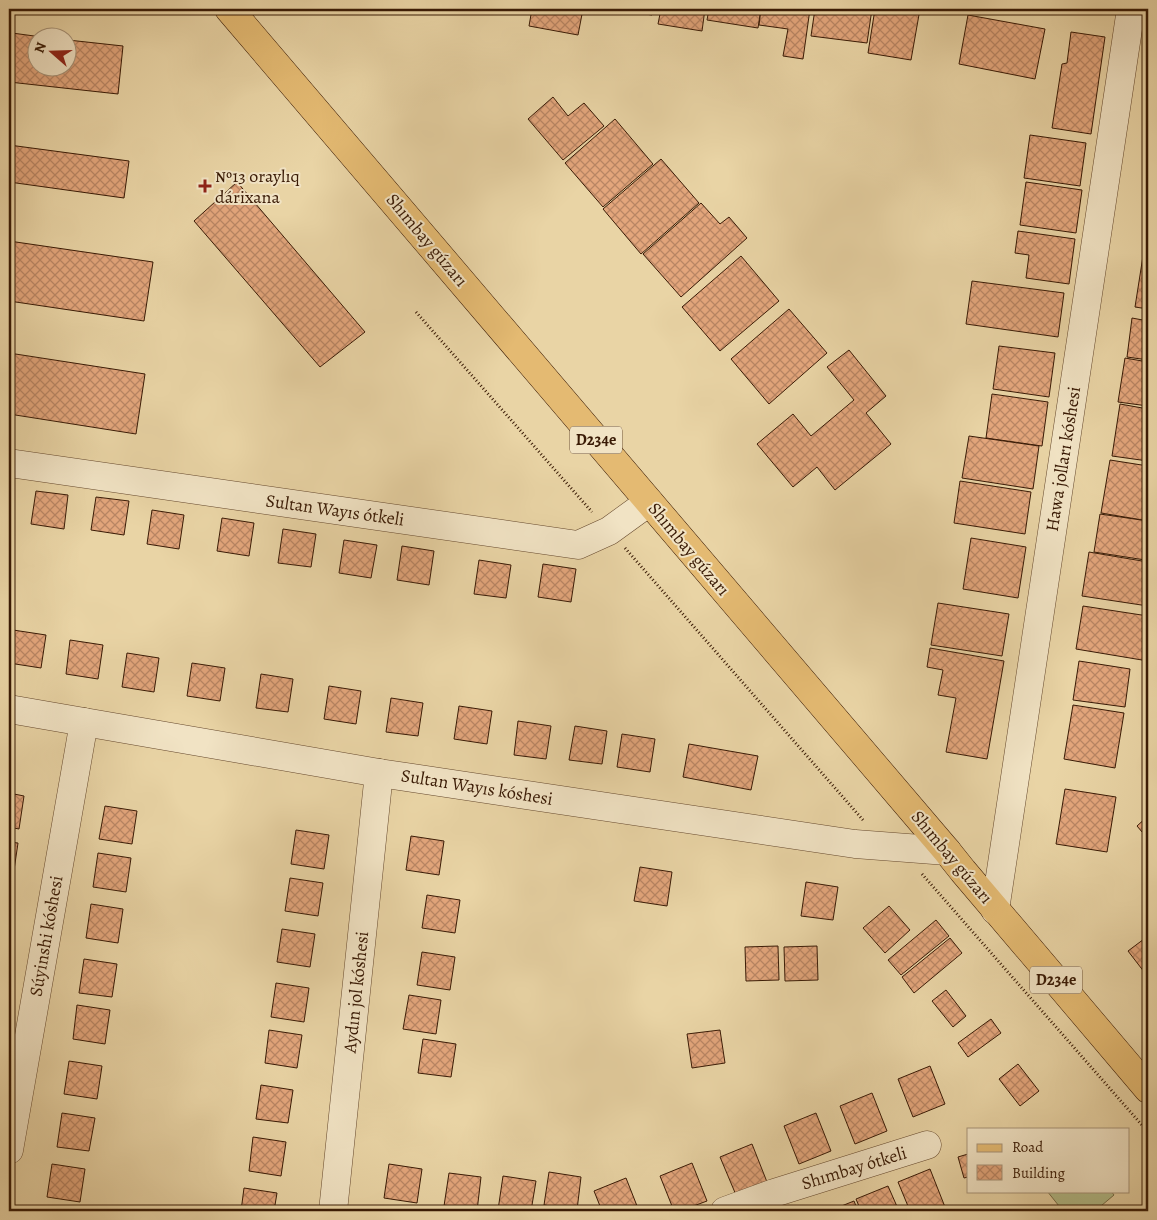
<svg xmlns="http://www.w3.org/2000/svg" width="1157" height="1220" font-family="Alegreya,serif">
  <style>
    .pitch { fill: #b3bd89; stroke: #766c47 }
    .building { fill: url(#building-cross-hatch); stroke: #391a05 }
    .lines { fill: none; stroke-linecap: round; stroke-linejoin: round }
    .minor-casing { stroke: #65482d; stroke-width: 29 }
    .major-casing { stroke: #391a05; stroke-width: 29 }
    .path { stroke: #391a05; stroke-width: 3; stroke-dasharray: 1 2.5; stroke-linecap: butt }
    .minor { stroke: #f1e3c4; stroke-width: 28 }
    .major { stroke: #e4ba72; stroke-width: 28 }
    .poi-dot { fill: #8f2418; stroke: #f1e3c4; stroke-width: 2 }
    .labels { text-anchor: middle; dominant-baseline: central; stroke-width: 4; stroke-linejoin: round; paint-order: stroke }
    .shield { fill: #f1e3c4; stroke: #70563e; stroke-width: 1 }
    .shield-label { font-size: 16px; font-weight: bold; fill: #391a05 }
    .poi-label { font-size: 18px; fill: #391a05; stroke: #f1e3c4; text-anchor: start }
    .street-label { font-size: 18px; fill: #391a05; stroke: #f1e3c4 }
  </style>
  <defs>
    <pattern id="building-cross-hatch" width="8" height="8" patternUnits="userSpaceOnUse" patternTransform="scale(1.25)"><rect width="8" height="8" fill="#e3a67c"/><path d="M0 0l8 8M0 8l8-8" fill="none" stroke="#b98664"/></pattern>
  </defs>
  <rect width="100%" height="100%" fill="#e9d4a5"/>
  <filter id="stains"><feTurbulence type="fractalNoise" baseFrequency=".004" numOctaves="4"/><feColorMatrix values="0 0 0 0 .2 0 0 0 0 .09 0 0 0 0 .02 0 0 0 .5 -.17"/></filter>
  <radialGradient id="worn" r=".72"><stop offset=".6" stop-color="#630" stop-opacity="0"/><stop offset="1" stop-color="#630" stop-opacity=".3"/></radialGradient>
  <polygon class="pitch" points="1047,1191 1111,1191 1114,1195 1095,1211 1063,1211"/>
  <g class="building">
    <polygon points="532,9 583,9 578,35 529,26"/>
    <polygon points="616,9 653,9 652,15 616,10"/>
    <polygon points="661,9 705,9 702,31 658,24"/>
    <polygon points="709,9 761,9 758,28 707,20"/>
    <polygon points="761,9 810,9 803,59 783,56 788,29 759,25"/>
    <polygon points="815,9 872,9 867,43 811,36"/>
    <polygon points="875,9 920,9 911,60 868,53"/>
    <polygon points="968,15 1045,29 1035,79 959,64"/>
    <polygon points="1071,32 1105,37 1091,134 1052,128 1062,64 1067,63"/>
    <polygon points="12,33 49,38 38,38 38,68 68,68 68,40 123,46 118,94 9,82 9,61"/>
    <polygon points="553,97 568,116 584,103 604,126 563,160 528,119"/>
    <polygon points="615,119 653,164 603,207 565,163"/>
    <polygon points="1030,135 1086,143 1080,186 1024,178"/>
    <polygon points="9,145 129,161 124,198 9,182"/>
    <polygon points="661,159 699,203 641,254 603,209"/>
    <polygon points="237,182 365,332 320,367 194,221"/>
    <polygon points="1026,182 1082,190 1076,233 1020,225"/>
    <polygon points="701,203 720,224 729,217 747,238 681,297 643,254"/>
    <polygon points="1148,221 1148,255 1143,254"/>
    <polygon points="1018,231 1075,239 1069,284 1026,278 1029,255 1015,253"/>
    <polygon points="9,241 153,262 144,321 9,301"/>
    <polygon points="741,256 779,301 720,351 682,307"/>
    <polygon points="1143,256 1148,257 1148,309 1135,307"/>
    <polygon points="972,281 1064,293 1058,337 966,324"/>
    <polygon points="789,309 827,353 769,404 731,359"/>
    <polygon points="1132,318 1148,321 1148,360 1127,357"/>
    <polygon points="999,346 1055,353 1049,397 993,389"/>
    <polygon points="849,350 886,396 866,413 891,444 835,490 817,467 793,487 757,444 793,414 811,436 854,400 827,367"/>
    <polygon points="9,353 145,374 136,434 9,414"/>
    <polygon points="1125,358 1148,362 1148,406 1118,402"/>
    <polygon points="992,394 1048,402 1042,446 986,438"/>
    <polygon points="1120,404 1148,409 1148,461 1112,456"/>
    <polygon points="969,436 1039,446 1033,489 962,478"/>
    <polygon points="1110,460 1148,466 1148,521 1101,513"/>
    <polygon points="960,481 1031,492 1025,534 954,523"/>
    <polygon points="36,491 68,495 64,529 31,524"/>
    <polygon points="96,497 129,501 124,535 91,530"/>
    <polygon points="152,510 184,515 179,549 147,544"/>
    <polygon points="1100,514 1148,521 1148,540 1145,560 1094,552"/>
    <polygon points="222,518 254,523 249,556 217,551"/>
    <polygon points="283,529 316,534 311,567 278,563"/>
    <polygon points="971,538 1026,547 1018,598 963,589"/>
    <polygon points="344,540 377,545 371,578 339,573"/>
    <polygon points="402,546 434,551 429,585 397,580"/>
    <polygon points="1089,552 1148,562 1148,606 1082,596"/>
    <polygon points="479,560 511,565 506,598 474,594"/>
    <polygon points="543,564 576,569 571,602 538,597"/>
    <polygon points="938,603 1009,614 1002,656 931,645"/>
    <polygon points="1083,606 1148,616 1148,661 1076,649"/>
    <polygon points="13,630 46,635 41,668 9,663"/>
    <polygon points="70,640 103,645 98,679 66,674"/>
    <polygon points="930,648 1004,661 987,759 946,752 956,698 938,695 943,670 927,667"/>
    <polygon points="127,653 159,658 154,692 122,687"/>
    <polygon points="1079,661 1130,669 1125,707 1073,700"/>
    <polygon points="192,663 225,668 220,701 187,696"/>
    <polygon points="261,674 293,679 288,712 256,708"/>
    <polygon points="329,686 361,691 356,724 324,719"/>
    <polygon points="391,698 423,703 418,736 386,732"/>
    <polygon points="1073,705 1124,713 1115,768 1064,759"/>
    <polygon points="459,706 492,711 487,744 454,739"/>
    <polygon points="518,721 551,726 546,759 514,755"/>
    <polygon points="575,726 607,731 602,764 569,760"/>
    <polygon points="622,734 655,739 650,772 617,767"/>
    <polygon points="689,744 758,756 751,790 683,777"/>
    <polygon points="1065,789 1116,797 1107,852 1056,844"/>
    <polygon points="9,793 24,796 19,829 9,827"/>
    <polygon points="105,806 137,811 132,844 99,839"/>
    <polygon points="1148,816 1148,839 1137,826"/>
    <polygon points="296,830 329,835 324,869 291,864"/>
    <polygon points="411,836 444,841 439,875 406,870"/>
    <polygon points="9,842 18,843 13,877 9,876"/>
    <polygon points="98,853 131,858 126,892 93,887"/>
    <polygon points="640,867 672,872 667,906 634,901"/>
    <polygon points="290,878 323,883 318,916 285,911"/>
    <polygon points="806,882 838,887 833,920 801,916"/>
    <polygon points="427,895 460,900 455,933 422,928"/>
    <polygon points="91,904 123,909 118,943 86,938"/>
    <polygon points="889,906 910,930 885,953 863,928"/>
    <polygon points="936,920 949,936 901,975 888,960"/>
    <polygon points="282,929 315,934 310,967 277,962"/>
    <polygon points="1148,936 1148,977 1128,951"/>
    <polygon points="950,938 962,953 914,993 902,977"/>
    <polygon points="778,946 779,980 746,981 745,947"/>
    <polygon points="817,946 818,980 785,981 784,947"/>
    <polygon points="422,952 455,957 450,990 417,985"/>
    <polygon points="84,959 117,964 112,997 79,993"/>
    <polygon points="276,983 309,988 304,1022 271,1017"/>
    <polygon points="946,990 966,1016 953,1027 932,1001"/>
    <polygon points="409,995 441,1000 436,1034 403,1029"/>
    <polygon points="77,1005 110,1010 105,1044 73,1039"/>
    <polygon points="991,1019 1001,1033 968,1057 958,1043"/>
    <polygon points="269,1030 302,1035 297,1068 265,1063"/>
    <polygon points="720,1030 725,1063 692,1068 687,1034"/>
    <polygon points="423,1039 456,1044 451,1077 418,1073"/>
    <polygon points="69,1061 102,1066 97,1099 64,1094"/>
    <polygon points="1018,1064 1039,1091 1020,1106 999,1079"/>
    <polygon points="930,1066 945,1104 913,1117 898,1079"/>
    <polygon points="261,1085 293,1090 288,1123 256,1119"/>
    <polygon points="872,1093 887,1131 855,1144 840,1106"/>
    <polygon points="62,1113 95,1118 89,1151 57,1147"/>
    <polygon points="816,1113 831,1151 799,1164 784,1126"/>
    <polygon points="253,1137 286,1142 281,1176 249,1171"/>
    <polygon points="752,1144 767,1182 736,1195 720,1157"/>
    <polygon points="968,1154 968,1177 964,1178 958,1157"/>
    <polygon points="692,1163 707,1201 680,1211 674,1211 660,1176"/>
    <polygon points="52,1164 85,1169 80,1202 47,1197"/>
    <polygon points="389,1164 422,1169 417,1203 384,1198"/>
    <polygon points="930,1169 945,1207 934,1211 910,1211 898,1182"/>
    <polygon points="549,1172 581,1177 577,1210 544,1205"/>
    <polygon points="449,1173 481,1177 477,1211 444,1206"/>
    <polygon points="503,1176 536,1181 531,1211 509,1211 498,1210"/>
    <polygon points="626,1178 639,1211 602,1211 594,1191"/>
    <polygon points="888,1186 899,1211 861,1211 856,1199"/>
    <polygon points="244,1188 277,1193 274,1211 241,1211"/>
    <polygon points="854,1201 858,1211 829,1211"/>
  </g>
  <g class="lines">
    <g class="minor-casing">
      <g id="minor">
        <polyline points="9,463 578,545 609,531 649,502"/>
        <polyline points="9,709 84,722 379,773 855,844 947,851"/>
        <polyline points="995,910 1131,9"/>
        <polyline points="9,1150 84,722"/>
        <polyline points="333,1211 379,773"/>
        <polyline points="725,1211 774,1193 927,1145"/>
      </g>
    </g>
    <g class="major-casing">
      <polyline id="major" points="229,9 947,851 963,871 1148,1089"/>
    </g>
    <g class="path">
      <polyline points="416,312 592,512"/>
      <polyline points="625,548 863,820"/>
      <polyline points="922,874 1148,1132"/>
    </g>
    <use href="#minor" class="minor"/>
    <use href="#major" class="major"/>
  </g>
  <path class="poi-dot" d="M202.5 178.5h5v5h5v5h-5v5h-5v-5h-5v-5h5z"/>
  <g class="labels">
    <g class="shield">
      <rect x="570" y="426.5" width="52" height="27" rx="4"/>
      <rect x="1030" y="966.5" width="52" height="27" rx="4"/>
    </g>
    <g class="shield-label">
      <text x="596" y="440">D234e</text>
      <text x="1056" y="980">D234e</text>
    </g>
    <g class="poi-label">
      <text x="215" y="176">№13 oraylıq<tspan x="215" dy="21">dárixana</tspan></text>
    </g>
    <g class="street-label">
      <text transform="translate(427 240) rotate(50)">Shımbay gúzarı</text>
      <text transform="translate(1063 459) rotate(-81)">Hawa jolları kóshesi</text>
      <text transform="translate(335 510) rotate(8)">Sultan Wayıs ótkeli</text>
      <text transform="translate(689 549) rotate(50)">Shımbay gúzarı</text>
      <text transform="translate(477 787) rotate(9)">Sultan Wayıs kóshesi</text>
      <text transform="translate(952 857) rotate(50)">Shımbay gúzarı</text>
      <text transform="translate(46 936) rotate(-80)">Súyinshi kóshesi</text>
      <text transform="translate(356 992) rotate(-84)">Aydın jol kóshesi</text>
      <text transform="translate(854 1168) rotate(-17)">Shımbay ótkeli</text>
    </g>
  </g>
  <rect width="1157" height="1220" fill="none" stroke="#e9d4a5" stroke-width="30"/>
  <rect x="10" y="10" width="1137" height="1200" fill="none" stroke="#391a05" stroke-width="2.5"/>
  <rect x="15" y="15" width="1127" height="1190" fill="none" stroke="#391a05"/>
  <rect x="967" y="1128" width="162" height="65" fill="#f1e3c4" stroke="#a79378"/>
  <rect x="977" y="1144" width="25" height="8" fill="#e4ba72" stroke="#a79378"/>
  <text x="1012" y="1152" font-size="15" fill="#391a05">Road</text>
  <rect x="977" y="1165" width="25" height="15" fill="url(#building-cross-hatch)" stroke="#a79378"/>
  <text x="1012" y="1178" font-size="15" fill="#391a05">Building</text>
  <g transform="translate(52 52) rotate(290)"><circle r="24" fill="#f1e3c4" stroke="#a79378"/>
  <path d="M0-4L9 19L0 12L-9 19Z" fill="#8f2418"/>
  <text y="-8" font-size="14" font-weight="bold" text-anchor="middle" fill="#391a05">N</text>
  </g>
  <rect width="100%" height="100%" filter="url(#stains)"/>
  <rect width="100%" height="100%" fill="url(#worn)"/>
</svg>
